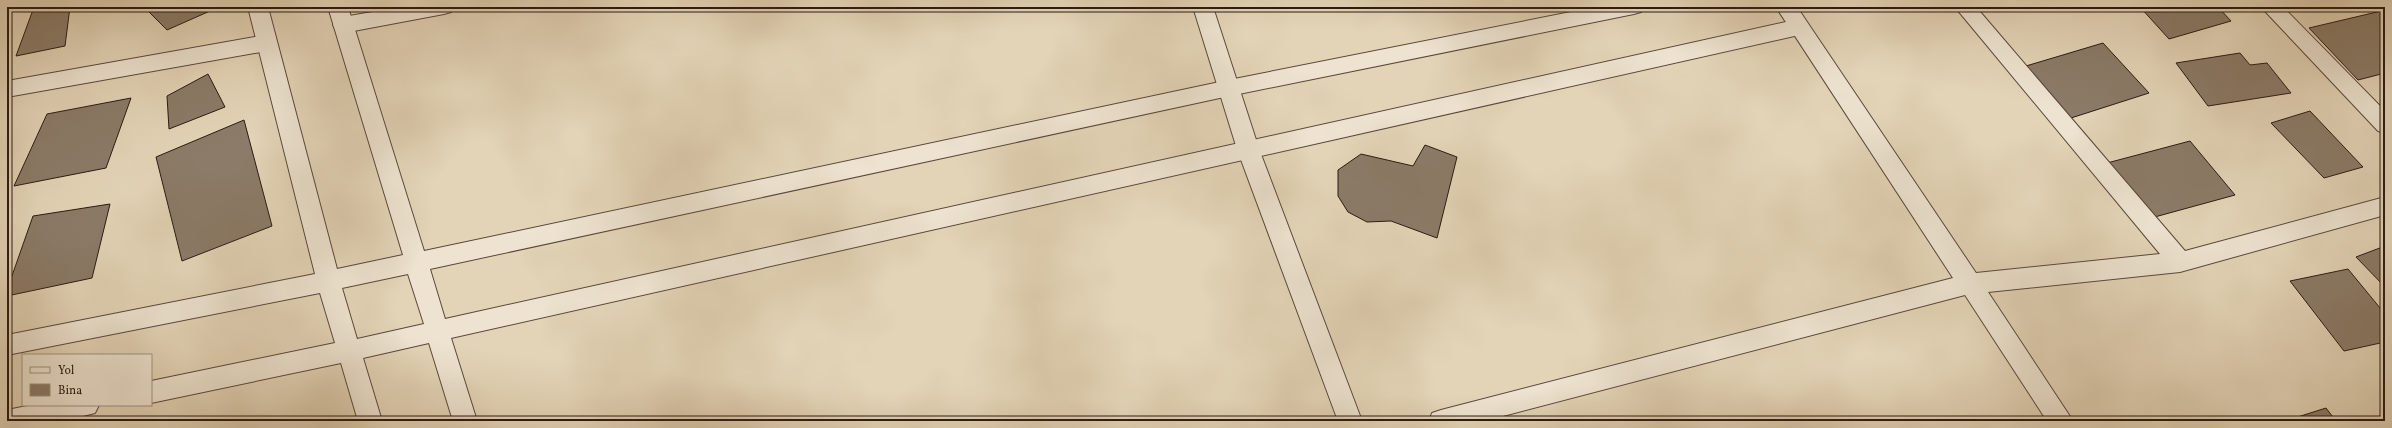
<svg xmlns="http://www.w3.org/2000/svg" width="2392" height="428" font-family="Vollkorn,serif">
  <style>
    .building { fill: #8b7b68; stroke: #2b1a13 }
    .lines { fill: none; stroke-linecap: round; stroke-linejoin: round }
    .minor-casing { stroke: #59483c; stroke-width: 2 }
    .tertiary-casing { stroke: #59483c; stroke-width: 2 }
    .minor { fill: #ede3d0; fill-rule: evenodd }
    .tertiary { fill: #ede3d0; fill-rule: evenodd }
  </style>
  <rect width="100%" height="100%" fill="#e3d4b7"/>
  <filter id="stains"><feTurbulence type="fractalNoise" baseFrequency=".005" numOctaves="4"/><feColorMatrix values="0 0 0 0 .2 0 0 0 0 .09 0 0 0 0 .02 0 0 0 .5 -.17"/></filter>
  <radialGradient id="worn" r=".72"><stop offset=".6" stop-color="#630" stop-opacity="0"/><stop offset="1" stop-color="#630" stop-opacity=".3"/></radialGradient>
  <g class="building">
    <polygon points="34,7 70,7 65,46 16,56"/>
    <polygon points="144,7 206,7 210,11 167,30"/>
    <polygon points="2140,7 2218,7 2231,21 2169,39"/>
    <polygon points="2381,11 2385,15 2385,73 2358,80 2309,28"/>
    <polygon points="2103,43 2149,93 2071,118 2026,66"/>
    <polygon points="2240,53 2250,65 2267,63 2291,93 2208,106 2176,63"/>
    <polygon points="208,74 225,107 169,129 167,96"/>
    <polygon points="131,98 106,168 14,186 47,114"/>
    <polygon points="2310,111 2363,167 2324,178 2271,123"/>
    <polygon points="244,120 272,226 182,261 156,157"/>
    <polygon points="2190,141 2235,195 2151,218 2107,163"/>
    <polygon points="1425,145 1457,157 1437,238 1391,221 1367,222 1348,212 1338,196 1338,170 1361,154 1413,166"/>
    <polygon points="110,204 92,278 7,296 7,290 33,216"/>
    <polygon points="2385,246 2385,287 2356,257"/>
    <polygon points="2348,269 2385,314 2385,342 2344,351 2290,281"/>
    <polygon points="2326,408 2336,421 2285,421"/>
    <polygon points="2385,414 2385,421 2381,421 2377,417"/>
  </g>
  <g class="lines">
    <g class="minor-casing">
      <g id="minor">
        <polygon points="402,7 454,7 451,12 444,14 343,33 336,30 333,25 336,20 343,17"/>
        <polygon points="1193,7 1213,7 1259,149 1362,421 1338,421 1237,149"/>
        <polygon points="1776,7 1797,7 1976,273 2160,254 1955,7 1976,7 2185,251 2385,197 2385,215 2180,272 1988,292 2073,421 2047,421 1965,295 1484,421 1429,421 1432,413 1441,410 1953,278"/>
        <polygon points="2261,7 2283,7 2385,111 2385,133 2378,131"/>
        <polygon points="266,35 273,38 276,43 273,48 266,51 7,97 7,81"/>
      </g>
    </g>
    <g class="tertiary-casing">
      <g id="tertiary">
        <path d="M248,7H268L337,269L403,255L328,7H348L424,251L1229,80L1596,7H1644L1641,12L1634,14L1229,96L430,269L445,319L1799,19L1806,22L1809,27L1806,32L1799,35L451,338L477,421H453L429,343L363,358L382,421H358L341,363L151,403V381L335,343L320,293L7,355V335L315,274ZM408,274L424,324L357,339L342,288Z"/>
        <polygon points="32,405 99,405 95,413 63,421 7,421 7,410"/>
      </g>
    </g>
    <use href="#minor" class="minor"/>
    <use href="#tertiary" class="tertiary"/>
  </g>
  <rect width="2392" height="428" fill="none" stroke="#e3d4b7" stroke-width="24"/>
  <rect x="8" y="8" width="2376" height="412" fill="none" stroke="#2b1a13" stroke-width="2"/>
  <rect x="12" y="12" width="2368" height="404" fill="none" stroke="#2b1a13"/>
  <rect x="22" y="354" width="130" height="52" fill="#ede3d0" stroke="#9f9384"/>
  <rect x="30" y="367" width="20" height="6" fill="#ede3d0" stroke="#9f9384"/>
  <text x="58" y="374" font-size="12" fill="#2b1a13">Yol</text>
  <rect x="30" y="384" width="20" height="12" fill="#8b7b68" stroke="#9f9384"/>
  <text x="58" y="394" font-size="12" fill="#2b1a13">Bina</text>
  <rect width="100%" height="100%" filter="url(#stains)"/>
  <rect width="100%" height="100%" fill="url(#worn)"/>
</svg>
